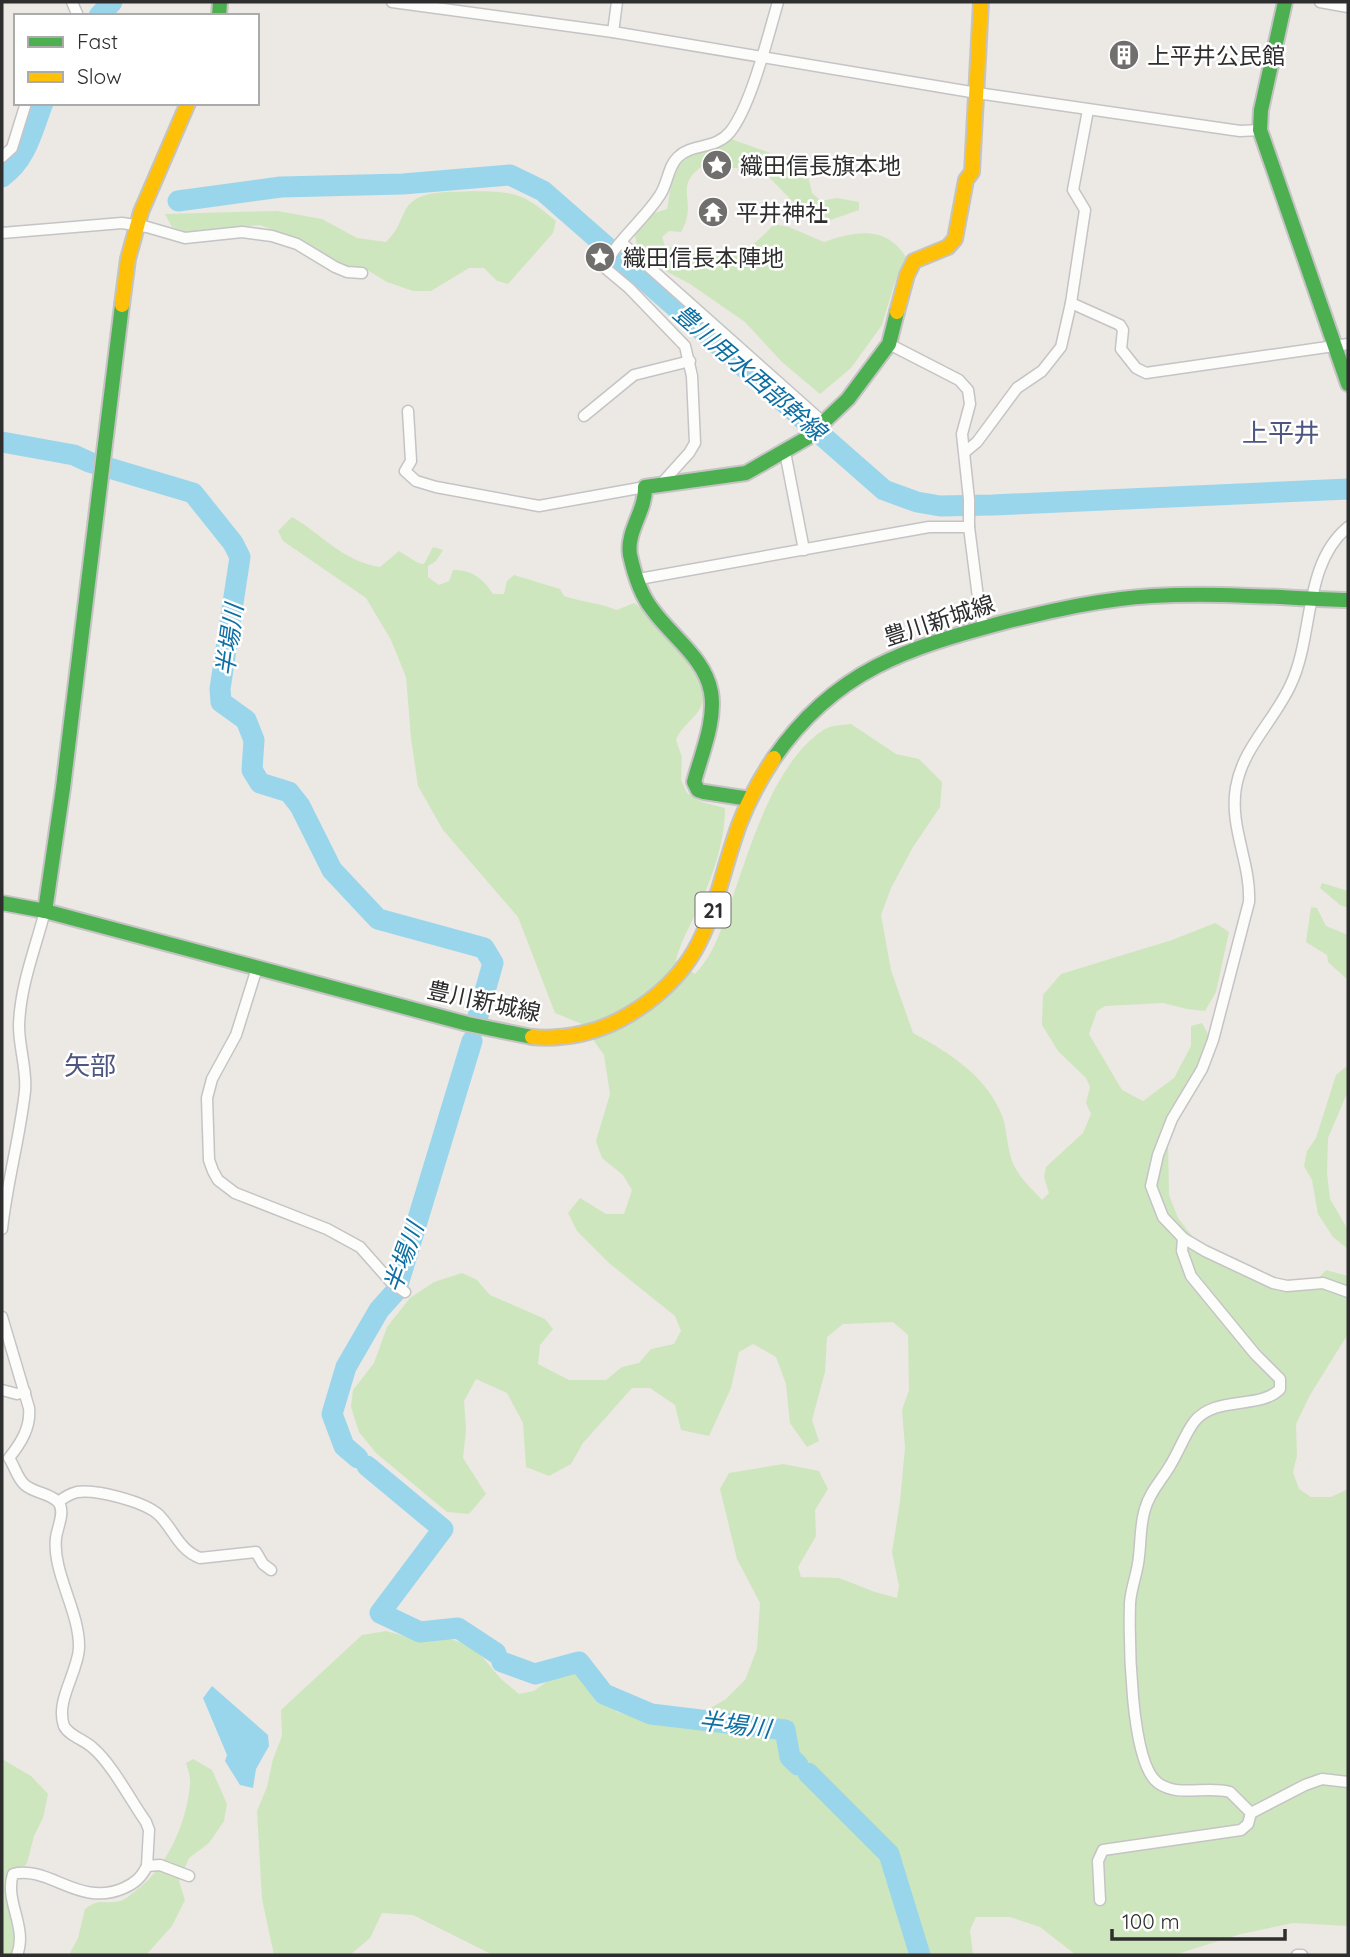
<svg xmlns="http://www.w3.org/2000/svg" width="1350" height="1957" font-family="Quicksand,'Noto Sans JP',sans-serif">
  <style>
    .green { fill: #cee6be }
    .water { fill: #99d6ec }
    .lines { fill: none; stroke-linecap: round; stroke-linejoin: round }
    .river { stroke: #99d6ec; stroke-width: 21 }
    .street-casing { stroke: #c5c4c5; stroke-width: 13 }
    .fast-casing { stroke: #c5c4c5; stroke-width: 18 }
    .slow-casing { stroke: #c5c4c5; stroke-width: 18 }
    .street { stroke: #fcfcfb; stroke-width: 10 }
    .fast { stroke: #4caf50; stroke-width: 14 }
    .slow { stroke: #ffc107; stroke-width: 14 }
    .labels { text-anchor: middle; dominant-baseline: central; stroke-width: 5; stroke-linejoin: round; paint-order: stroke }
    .shield { fill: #fff; stroke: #6d6d6d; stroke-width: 2 }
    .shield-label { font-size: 21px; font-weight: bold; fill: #2e2e2e }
    .poi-label { font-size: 23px; fill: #2e2e2e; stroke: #fff; text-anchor: start }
    .street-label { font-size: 23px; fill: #2e2e2e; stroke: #fff }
    .water-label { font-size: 24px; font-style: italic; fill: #0d6fa3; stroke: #fff }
    .quarter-label { font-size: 26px; fill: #4d5680; stroke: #fff }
  </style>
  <rect width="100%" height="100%" fill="#ece8e4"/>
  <g class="green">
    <path d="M731,139L779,156L797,158L806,167L812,193L821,201L837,198L859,202V210L822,223L806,215L764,172L752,168H728L713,160C666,184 701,199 681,232L669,231L662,237L665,246C713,259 738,266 774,224L789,227L824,242C855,231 886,225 906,257L894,285L882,325L851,368L820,394L782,362L745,322L690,284L662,269L637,245L635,235L652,214L667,209C670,198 669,186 673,176C681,151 712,152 731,139Z"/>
    <path d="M474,191C516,192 523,193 556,221L553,233L508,284L497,281L484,268H469L431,291H413L387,282L364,268L349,270L296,239L260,225L189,233L172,227L165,214L277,211L322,219L357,238L386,242C399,229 398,224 406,209C418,188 453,193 474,191Z"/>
    <path d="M292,517C323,535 342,561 380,567L399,551L418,563L424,564L433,547L443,550L436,561L428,566V577L439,585L449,581L453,570C471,569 484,579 493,594H504L507,581L514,575L560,589L564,596C582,602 600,603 617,610L634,603C648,612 688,654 696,670C701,679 705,691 703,701C700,716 683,723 676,740L682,757L681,780L687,793L702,802L725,808C725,842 712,879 697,910C690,927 680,942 676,961L695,974C715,953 721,929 731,902C750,848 774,761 825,729C832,725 843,725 851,724L896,754L919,759L942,782L940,807L913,847L891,888L881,915L891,970L913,1033C950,1053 988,1077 1003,1118C1008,1135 1007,1156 1017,1171C1024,1182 1034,1191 1042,1200L1049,1193L1044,1177L1046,1167L1083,1133L1091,1114L1086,1103L1090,1087L1086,1078L1058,1051L1042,1025L1043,995L1061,974L1172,940L1215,923L1229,932L1216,992L1205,1011L1187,1009L1163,1003L1105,1006L1097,1011L1089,1034L1122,1090L1143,1101L1174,1078L1191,1046V1026L1202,1023L1209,1036L1199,1085L1178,1117L1168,1143L1169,1195L1178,1218L1196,1241L1239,1274L1275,1288L1311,1287L1326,1270L1348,1276V1334L1310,1395L1296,1424L1297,1456L1293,1472L1299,1489L1311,1497H1331L1348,1489V1926L1293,1923L1241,1934L1174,1955H1076L1040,1927L1010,1917H976L970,1930L973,1955H493L413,1915L382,1913L370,1938L350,1955H274L262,1899L257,1811L267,1787L273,1759L282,1736L281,1710L362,1635L386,1631L418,1640L445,1637L474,1647L501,1679L519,1694L534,1691L550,1679L573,1672L617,1712L656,1723L682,1725L726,1699L745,1680L757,1649L760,1603L737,1559L720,1489L729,1473L783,1464L819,1471L828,1489L815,1510L816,1536L798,1567L801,1577L839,1578L875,1592L897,1598L899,1586L892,1552L900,1502L905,1447L902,1410L909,1390L908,1335L893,1322L843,1324L827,1337L825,1372L812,1420L819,1441L807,1447L790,1423L786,1384L776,1357L753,1344L739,1352L731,1388L709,1436L681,1430L675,1405L650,1388H632L583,1443L571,1464L549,1476L526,1467L523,1423L507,1393L476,1379L464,1401L466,1430L463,1458L486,1494L469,1514L447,1512L376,1453L359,1432L351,1407L353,1390L374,1363L387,1327L410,1298L434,1282L462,1273L477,1280L490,1295L545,1319L553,1329L540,1345L538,1364L569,1380H606L622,1367L639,1363L651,1349L674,1344L681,1331L675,1316L609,1263L577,1231L568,1213L580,1198L606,1214H624L632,1190L623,1175L602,1158L596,1141L610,1094L604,1055L582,1024L555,1013L518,917L443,830L418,786L411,738L406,677L391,640L366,598L283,541L278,531Z"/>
    <polygon points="1322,883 1348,891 1348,908 1340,905 1320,888"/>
    <polygon points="1311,907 1317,908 1326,926 1348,935 1348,980 1328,962 1327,955 1306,942"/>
    <polygon points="1348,1065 1348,1091 1328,1138 1327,1173 1330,1199 1348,1230 1348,1249 1333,1237 1318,1214 1312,1180 1304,1166 1307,1151 1316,1138 1336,1075"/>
    <polygon points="2,1759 31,1776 48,1794 43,1818 34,1836 27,1863 15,1879 15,1946 11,1955 2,1955"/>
    <path d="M193,1759L212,1770L227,1804L224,1821L209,1843L189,1858L179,1881L185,1900L172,1926L146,1955H69L78,1938L85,1909C100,1897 104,1905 120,1901C125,1900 130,1895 134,1892C166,1870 187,1823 190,1784C191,1777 188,1770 186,1763Z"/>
  </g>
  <polygon class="water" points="212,1686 268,1735 269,1746 256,1769 253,1788 240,1785 225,1761 227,1755 203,1698"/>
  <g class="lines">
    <g class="river">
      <polyline points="99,16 112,2"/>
      <path d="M2,177C27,159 32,131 43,103"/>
      <polyline points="178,201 281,187 403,184 510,175 543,191 884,490 917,502 940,506 993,505 1348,489"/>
      <polyline points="2,442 74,455 89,462 193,493 233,543 240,557 220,689 221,702 246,720 254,740 252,770 260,783 289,792 300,806 332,870 378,919 484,948 493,963 478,1016"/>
      <polyline points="358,1458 344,1446 332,1414 346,1367 379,1310 396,1291 472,1041"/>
      <polyline points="367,1466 443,1529 380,1613 420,1632 458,1628 496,1653"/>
      <polyline points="502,1662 535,1674 579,1662 604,1694 651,1714 785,1730 790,1757 798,1765"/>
      <polyline points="808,1773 889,1854 920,1955"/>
    </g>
    <g class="street-casing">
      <g id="street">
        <polyline points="72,2 78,16"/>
        <polyline points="392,2 613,32 977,93 1240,131 1260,130"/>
        <polyline points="1320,2 1348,7"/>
        <polyline points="613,32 617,2"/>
        <polyline points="2,157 12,148 26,103"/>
        <polyline points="2,233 122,223 147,227 185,238 242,232 272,236 297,244 335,267 347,272 362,273"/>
        <polyline points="622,243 823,422"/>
        <polyline points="1071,303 1120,325 1123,330 1121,349 1136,368 1146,373 1348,344"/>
        <polyline points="889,344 959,380 968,390 970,404 962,434 969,499 969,527 980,613 984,628"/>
        <polyline points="408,411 411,461 405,471 416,481 436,487 539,506 645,487"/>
        <polyline points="584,416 634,375 690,361"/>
        <polyline points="785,452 804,550"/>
        <polyline points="965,452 977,442 1017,388 1042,371 1061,347 1071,303 1085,210 1073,190 1088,110"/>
        <path d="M661,484L689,453L695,443L692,376L685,346L629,288L604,267C617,240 644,220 660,195C668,183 668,166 678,157C692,143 715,150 730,132C751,106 768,36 778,2"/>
        <path d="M1348,527C1303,564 1314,635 1291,684C1275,720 1243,747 1236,787C1229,827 1251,863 1249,902L1213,1040L1202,1069L1172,1119L1158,1155L1151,1186L1163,1217L1183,1238L1205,1251L1273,1283L1287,1286L1323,1283L1348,1292"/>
        <polyline points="639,579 929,527 969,527"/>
        <polyline points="257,968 236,1035 212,1079 207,1098 209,1160 213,1171 218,1180 235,1193 327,1229 360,1247 391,1282 405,1292"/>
        <path d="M2,1229C7,1182 20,1137 25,1091C27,1069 19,1048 19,1026C20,986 35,950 45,911"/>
        <path d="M1183,1238L1182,1251L1191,1276L1255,1354L1280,1379V1389C1260,1410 1215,1395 1194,1422C1185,1434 1179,1451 1171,1464C1162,1480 1150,1491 1145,1509C1140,1525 1141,1540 1139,1556C1138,1572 1131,1587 1130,1603C1129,1638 1130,1763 1158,1783C1179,1798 1206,1785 1230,1792L1251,1813"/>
        <path d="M2,1317L29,1408C31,1427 21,1443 9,1458C15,1467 17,1478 25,1485C34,1493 50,1493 58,1502C66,1511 57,1528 56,1538C52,1572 80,1612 79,1648C78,1672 55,1701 64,1726C69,1736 85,1740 93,1748C112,1764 131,1801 146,1822L149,1830L147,1866L160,1865L189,1876"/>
        <polyline points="2,1390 17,1394 25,1392"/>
        <path d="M58,1502C65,1497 69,1494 77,1492C97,1489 145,1502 159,1515C174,1530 179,1550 200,1558L256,1552L263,1564L271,1570"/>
        <polyline points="1251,1813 1305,1785 1322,1779 1348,1782"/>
        <polyline points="1100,1900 1098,1861 1103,1850 1241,1830 1248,1824 1251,1813"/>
        <path d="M17,1955C28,1927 4,1901 13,1874C50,1865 79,1908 124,1888C135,1883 141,1878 147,1866"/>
        <polyline points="1297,1955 1302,1955"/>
      </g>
    </g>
    <g class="fast-casing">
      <g id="fast">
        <polyline points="1285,2 1261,110 1260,130 1348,384"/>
        <polyline points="219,16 220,2"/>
        <path d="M774,758C835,670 907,648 1005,622C1054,610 1102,599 1152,596C1217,592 1283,598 1348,600"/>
        <path d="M750,799L704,792L698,790L694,782C701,755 716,721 711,692C705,658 671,636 652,609C640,594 634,573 630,555C626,531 646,511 645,487L746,473L807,438L848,399L889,344L897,312"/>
        <polyline points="2,903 45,911 468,1024 532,1037"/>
        <polyline points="45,911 63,788 122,305"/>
      </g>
    </g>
    <g class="slow-casing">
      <g id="slow">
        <polyline points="122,305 128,259 141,212 188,103"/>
        <polyline points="897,312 907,275 914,261 948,247 955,239 966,180 972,172 981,2"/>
        <path d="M532,1037C566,1040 601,1032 630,1014C712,964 710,906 739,825C748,801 760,779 774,758"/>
      </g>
    </g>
    <use href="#street" class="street"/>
    <use href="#fast" class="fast"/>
    <use href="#slow" class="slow"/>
  </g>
  <defs>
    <g id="building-disc" transform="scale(1.575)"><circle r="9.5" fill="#706f6e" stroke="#fff"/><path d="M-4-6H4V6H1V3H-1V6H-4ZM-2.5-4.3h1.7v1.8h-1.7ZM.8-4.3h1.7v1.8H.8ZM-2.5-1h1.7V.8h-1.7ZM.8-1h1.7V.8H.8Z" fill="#fff"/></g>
    <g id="sight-disc" transform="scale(1.575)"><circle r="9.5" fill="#706f6e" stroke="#fff"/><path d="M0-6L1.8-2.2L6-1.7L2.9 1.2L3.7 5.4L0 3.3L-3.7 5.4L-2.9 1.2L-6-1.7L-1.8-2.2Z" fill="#fff"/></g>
    <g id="temple-disc" transform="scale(1.575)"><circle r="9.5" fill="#706f6e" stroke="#fff"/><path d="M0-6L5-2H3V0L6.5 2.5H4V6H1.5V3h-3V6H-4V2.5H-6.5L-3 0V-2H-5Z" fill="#fff"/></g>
  </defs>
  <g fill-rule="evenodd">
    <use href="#building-disc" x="1124" y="55"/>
    <use href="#sight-disc" x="717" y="165"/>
    <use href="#temple-disc" x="713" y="212"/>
    <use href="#sight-disc" x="600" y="257"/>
  </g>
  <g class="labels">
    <rect class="shield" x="695.5" y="892.5" width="35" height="35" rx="5"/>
    <g class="shield-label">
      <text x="713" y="910">21</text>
    </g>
    <g class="poi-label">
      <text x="1147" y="55">上平井公民館</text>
      <text x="740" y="165">織田信長旗本地</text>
      <text x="736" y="212">平井神社</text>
      <text x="623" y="257">織田信長本陣地</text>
    </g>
    <g class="street-label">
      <text transform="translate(939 620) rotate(-18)">豊川新城線</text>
      <text transform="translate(484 1001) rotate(12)">豊川新城線</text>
    </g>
    <g class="water-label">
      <text transform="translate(750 372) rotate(41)">豊川用水西部幹線</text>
      <text transform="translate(229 640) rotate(-82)">半場川</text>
      <text transform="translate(403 1257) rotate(-70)">半場川</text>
      <text transform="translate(735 1724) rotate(7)">半場川</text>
    </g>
    <g class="quarter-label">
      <text x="1281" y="432">上平井</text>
      <text x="90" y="1065">矢部</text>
    </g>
  </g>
  <rect width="1350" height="1957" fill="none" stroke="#2e2e2e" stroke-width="7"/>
  <rect x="14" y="14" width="245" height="91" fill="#ffffff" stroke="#ababab" stroke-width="2"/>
  <rect x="28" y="37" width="35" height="10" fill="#4caf50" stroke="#ababab" stroke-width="2"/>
  <text x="77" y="49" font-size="21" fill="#2e2e2e">Fast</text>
  <rect x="28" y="72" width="35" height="10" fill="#ffc107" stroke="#ababab" stroke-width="2"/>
  <text x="77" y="84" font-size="21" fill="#2e2e2e">Slow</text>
  <path d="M1112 1929v10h173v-10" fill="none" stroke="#2e2e2e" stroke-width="3.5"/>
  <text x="1122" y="1929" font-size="21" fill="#2e2e2e" stroke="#ffffff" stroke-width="5" paint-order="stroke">100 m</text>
</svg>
